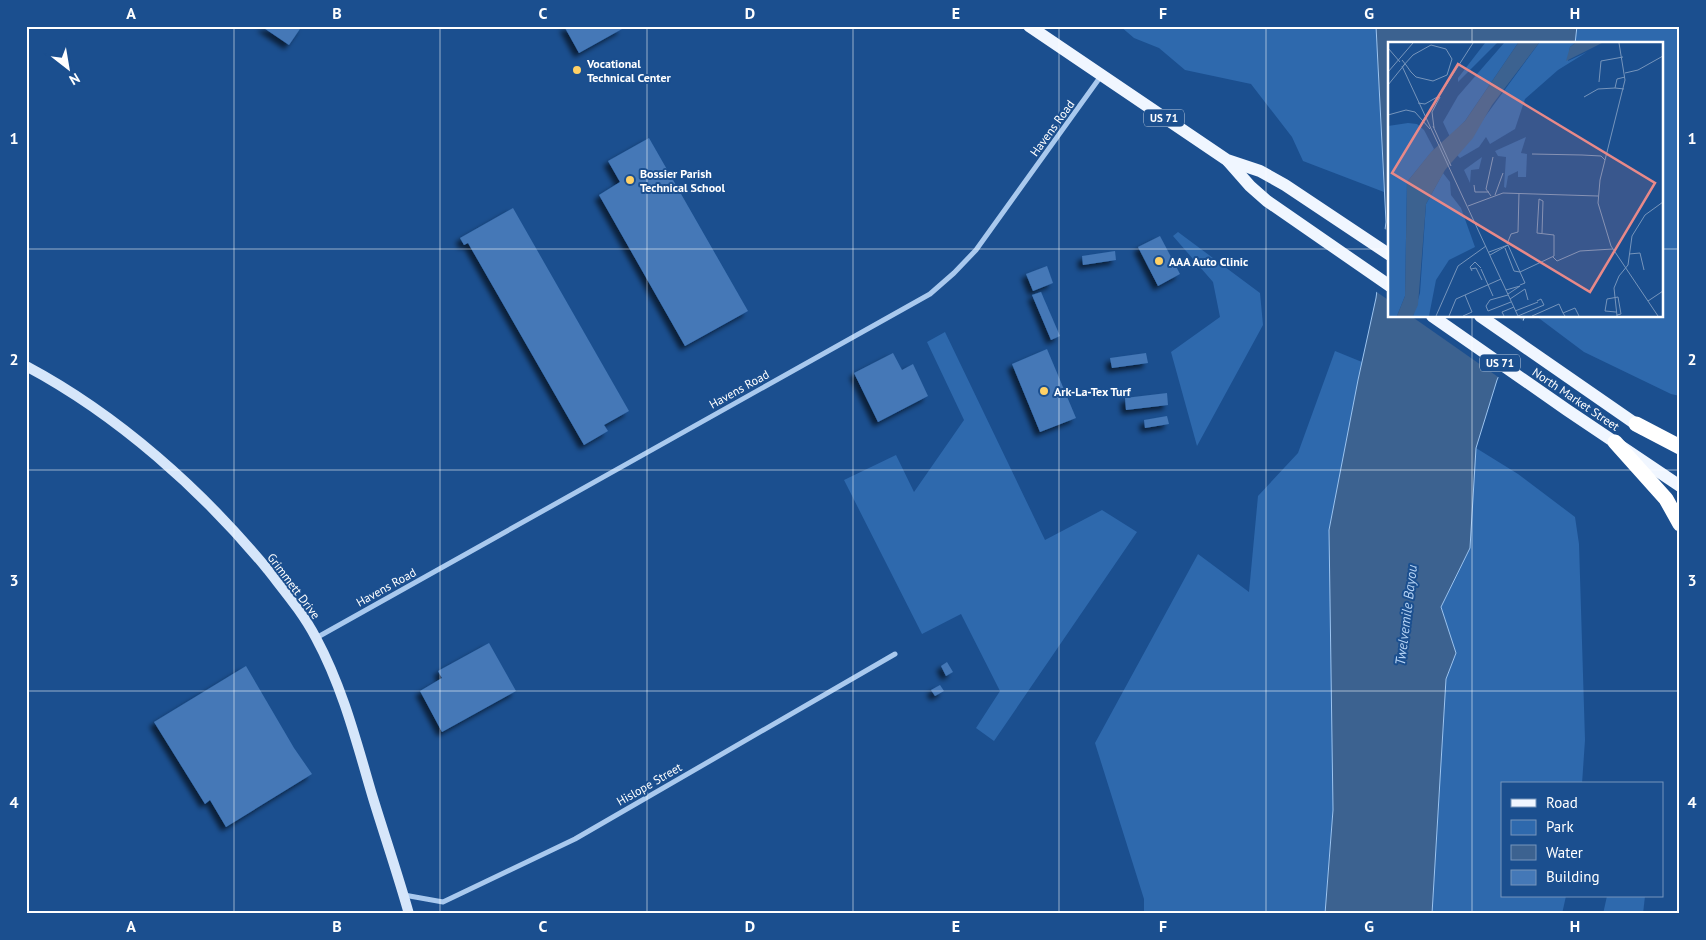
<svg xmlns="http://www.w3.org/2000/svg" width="1706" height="940" font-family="'PT Sans',sans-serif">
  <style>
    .green { fill: #2e69ad }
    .water { fill: #3c6290; stroke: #9cc4f0 }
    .pier { fill: #1b4f8f }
    .building { fill: #4478b7; filter: url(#shadow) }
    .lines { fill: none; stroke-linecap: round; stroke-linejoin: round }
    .minor { stroke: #a9c9ee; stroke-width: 5 }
    .secondary { stroke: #d6e6fa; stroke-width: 10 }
    .primary { stroke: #f0f6ff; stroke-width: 12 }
    .motorway { stroke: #fff; stroke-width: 15 }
    .grid { fill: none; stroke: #fff; stroke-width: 1; stroke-opacity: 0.55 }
    .poi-dot { fill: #ffd166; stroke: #1b4f8f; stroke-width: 2 }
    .labels { text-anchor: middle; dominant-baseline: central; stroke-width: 4; stroke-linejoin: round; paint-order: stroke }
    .shield { fill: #1b4f8f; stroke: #bbcadd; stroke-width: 1 }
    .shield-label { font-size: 11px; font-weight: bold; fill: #fff }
    .poi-label { font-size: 12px; font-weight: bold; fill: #fff; stroke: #1b4f8f; text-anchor: start }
    .street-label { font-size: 12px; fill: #fff; stroke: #1b4f8f }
    .water-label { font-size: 14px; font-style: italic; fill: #b5d3f5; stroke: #1b4f8f }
    .inset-road { fill: none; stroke: #7695bc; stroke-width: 1 }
    .view { fill: #e88989; fill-opacity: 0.15; stroke: #e88989; stroke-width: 2.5 }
    .inset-edge { fill: none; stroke: #fff; stroke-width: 2.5 }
    .neatline { fill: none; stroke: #fff; stroke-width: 2 }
    .grid-label { font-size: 16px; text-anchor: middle; font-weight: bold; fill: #fff }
  </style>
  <defs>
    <filter id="shadow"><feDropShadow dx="-4.5" dy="4.5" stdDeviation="2.5" flood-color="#0009"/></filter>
  </defs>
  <rect width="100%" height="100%" fill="#1b4f8f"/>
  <g class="green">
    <polygon points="1120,26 1376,26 1384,192 1303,161 1292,137 1251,84 1185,70 1159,48 1134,38"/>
    <polygon points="1577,26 1680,26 1680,396 1671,394 1584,352 1536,316 1662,316 1662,44 1575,44"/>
    <polygon points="1178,232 1260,293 1263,325 1197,446 1171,352 1220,317 1213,282 1173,236"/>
    <polygon points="945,332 1045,540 1102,510 1137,532 994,741 976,728 1000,691 961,614 922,634 844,480 896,455 914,492 964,420 927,342"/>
    <polygon points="1335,351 1362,362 1329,530 1333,810 1325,914 1144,914 1144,899 1095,743 1198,554 1249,592 1258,496 1298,453"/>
    <polygon points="1476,448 1518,474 1575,517 1579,544 1585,740 1582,784 1502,784 1502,896 1566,896 1562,914 1432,914 1446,679 1456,653 1441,607 1470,548"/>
    <polygon points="1607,896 1645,896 1643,914 1603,914"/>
  </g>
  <polygon class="water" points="1376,26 1577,26 1575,44 1390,44 1390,316 1525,316 1497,380 1476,448 1470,548 1441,607 1456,653 1446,679 1432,914 1325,914 1333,810 1329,530 1358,380 1376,298 1386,222"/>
  <g class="pier">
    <polygon points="1383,228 1390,232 1390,301 1375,291"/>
    <polygon points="1411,316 1516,316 1525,322 1501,379"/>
  </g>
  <g class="building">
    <polygon points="261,26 302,26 289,45"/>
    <polygon points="564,26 621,26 622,29 579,53"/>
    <polygon points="649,138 748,311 685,346 599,195 620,182 608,161"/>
    <polygon points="513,208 629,411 604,425 608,431 584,445 468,243 464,245 460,238"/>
    <polygon points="1160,236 1180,274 1158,286 1138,247"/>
    <polygon points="1115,251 1116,260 1083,265 1082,256"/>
    <polygon points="1047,266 1053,283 1033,291 1026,274"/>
    <polygon points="1041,292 1060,336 1051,340 1032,295"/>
    <polygon points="1047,349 1076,418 1040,432 1012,364"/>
    <polygon points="893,353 902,370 913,364 928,396 878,422 854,373"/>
    <polygon points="1146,353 1148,363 1112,368 1110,358"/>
    <polygon points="1167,393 1168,405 1126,410 1125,398"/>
    <polygon points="1167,416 1169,424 1145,428 1144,420"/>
    <polygon points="489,643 516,691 442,732 420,691 442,678 438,671"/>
    <polygon points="947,662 953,672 946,676 941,666"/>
    <polygon points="246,666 294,748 312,774 226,827 210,800 205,804 154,722"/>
    <polygon points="940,685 944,691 935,696 931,690"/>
  </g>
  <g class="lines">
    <g class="minor">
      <polyline points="316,638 930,294 954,273 976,250 1101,76"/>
      <polyline points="404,895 443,902 575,839 895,654"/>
    </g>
    <path class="secondary" d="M26,366C118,415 202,490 268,570C285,592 303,613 316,638C343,688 357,744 373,798C385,837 398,875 409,914"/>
    <g class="primary">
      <polyline points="1029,26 1227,160 1260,171 1285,185 1390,255"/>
      <polyline points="1228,161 1250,186 1267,201 1390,286"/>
      <polyline points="1432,316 1567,410 1680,486"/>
      <polyline points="1480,316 1643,429"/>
    </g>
    <g class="motorway">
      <polyline points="1636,424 1680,447"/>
      <polyline points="1615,442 1666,499 1680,524"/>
    </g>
  </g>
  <path class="grid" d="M234,26V914M440,26V914M647,26V914M853,26V914M1059,26V914M1266,26V914M1472,26V44M26,249H1390M1662,249H1680M1472,316V914M26,470H1680M26,691H1680"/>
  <g class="poi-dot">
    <circle cx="577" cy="70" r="5"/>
    <circle cx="630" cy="180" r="5"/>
    <circle cx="1159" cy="261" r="5"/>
    <circle cx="1044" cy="391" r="5"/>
  </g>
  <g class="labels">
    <g class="shield">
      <rect x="1144" y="109.5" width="40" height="17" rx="4"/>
      <rect x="1480" y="354.5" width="40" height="17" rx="4"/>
    </g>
    <g class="shield-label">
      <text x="1164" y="118">US 71</text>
      <text x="1500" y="363">US 71</text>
    </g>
    <g class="poi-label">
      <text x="587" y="63">Vocational<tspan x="587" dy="14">Technical Center</tspan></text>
      <text x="640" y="173">Bossier Parish<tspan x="640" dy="14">Technical School</tspan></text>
      <text x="1169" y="261">AAA Auto Clinic</text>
      <text x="1054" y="391">Ark-La-Tex Turf</text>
    </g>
    <g class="street-label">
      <text transform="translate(1052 128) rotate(-54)">Havens Road</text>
      <text transform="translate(739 389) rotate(-29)">Havens Road</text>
      <text transform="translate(1576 399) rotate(34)">North Market Street</text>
      <text transform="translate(294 586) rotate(53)">Grimmett Drive</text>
      <text transform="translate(386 587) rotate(-29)">Havens Road</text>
      <text transform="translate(649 784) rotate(-30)">Hislope Street</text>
    </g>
    <g class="water-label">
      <text transform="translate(1406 615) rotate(-83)">Twelvemile Bayou</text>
    </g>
  </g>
  <g transform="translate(1388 42)">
    <rect width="275" height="275" fill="#1b4f8f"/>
    <path d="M97,1H109L70,40V36ZM116,1H130L77,79L62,95L55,80L70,54ZM151,1H187L182,5L180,19L199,10L170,28L137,57L127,87L102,102L98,95L91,105L72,116L69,113ZM20,81L29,82L36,88L46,107L19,140L17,254L9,274H0V84ZM138,95L133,111L139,112L138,135H130V129L120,134L118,146L116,145L118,115L110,114L107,109ZM94,115L91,127L83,128L82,141L76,128ZM55,131L62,140L63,153L73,166L87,205L61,218L48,238L41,274H25L32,251L38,162Z" fill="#2e69ad"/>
    <path d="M130,1H151L104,63L85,96L57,128L38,162L30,263L25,274H9L17,254L19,140L43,110L77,79ZM187,1H214L178,19L182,5Z" fill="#3c6290"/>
    <path class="inset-road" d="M231,1L237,38L212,138L210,161L223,204L270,274M0,6L12,20M14,18L18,23L23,30L28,35L45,39L59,33L64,17L58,7L43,3L25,13L15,24M14,24L130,274M0,30L25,1M237,31L250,28L275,14M211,40L213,19L235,15M0,43L17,22M236,47L227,46L229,37L237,35M196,55L210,47L227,46M30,61L37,62L51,54L85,1M0,73L18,68L27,70L42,87M45,84L63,124M46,86L44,70L52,55M144,112L194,113L213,114L217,118M86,143L87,150H101M107,153L115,131M103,154L98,147L105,115M80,164L115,151L210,154M119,202L123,192L130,190L131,151M117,206L126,229L132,230L120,203M101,210L120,203L102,213M241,212L252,211L256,228M165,215L169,219L192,209L225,207M83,227L88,226L94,238M93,227L105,254M84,229L82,225L87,220L93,226M132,243L137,241L132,230L166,214V193L149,191L151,157L155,159L154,191M118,248L132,244L120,252M120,253L102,258L98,264L100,269L123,260M122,257L137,247L140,258M260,259L275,249M127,269L150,260M228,270L217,269L219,257L230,255L233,272L229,273M48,274L70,224L98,204M61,274L68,257L113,237M75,274L84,270L77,253M116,274L114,270L126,265M130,274L156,263L153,257L149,259M144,274L171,262L175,271M177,274L175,271L187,266L191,274M229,274L226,246L231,234L240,223L244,194L257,173L275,160"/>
    <path class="view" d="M70,22L267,141L202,250L4,131Z"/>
    <rect width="275" height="275" class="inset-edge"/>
  </g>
  <rect width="1706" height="940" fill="none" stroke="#1b4f8f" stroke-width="55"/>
  <rect x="1501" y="782" width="162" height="115" fill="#1b4f8f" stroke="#7695bc"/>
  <rect x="1511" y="799" width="25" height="8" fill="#f0f6ff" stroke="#7695bc"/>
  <text x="1546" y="808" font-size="15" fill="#ffffff">Road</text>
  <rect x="1511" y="820" width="25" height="15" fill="#2e69ad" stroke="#7695bc"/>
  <text x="1546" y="832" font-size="15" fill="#ffffff">Park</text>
  <rect x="1511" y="845" width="25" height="15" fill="#3c6290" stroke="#7695bc"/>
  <text x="1546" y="858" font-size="15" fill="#ffffff">Water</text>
  <rect x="1511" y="870" width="25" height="15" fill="#4478b7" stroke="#7695bc"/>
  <text x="1546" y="882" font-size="15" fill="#ffffff">Building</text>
  <g transform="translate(68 68) rotate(149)" stroke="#1b4f8f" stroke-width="4" paint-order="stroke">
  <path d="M0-4L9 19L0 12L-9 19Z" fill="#ffffff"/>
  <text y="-8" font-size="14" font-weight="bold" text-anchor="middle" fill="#ffffff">N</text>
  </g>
  <rect x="28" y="28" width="1650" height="884" class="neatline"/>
  <g class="grid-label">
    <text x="131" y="19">A</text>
    <text x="337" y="19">B</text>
    <text x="543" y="19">C</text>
    <text x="750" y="19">D</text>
    <text x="956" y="19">E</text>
    <text x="1163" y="19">F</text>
    <text x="1369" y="19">G</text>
    <text x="1575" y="19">H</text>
    <text x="14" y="144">1</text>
    <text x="1692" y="144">1</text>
    <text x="14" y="365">2</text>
    <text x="1692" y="365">2</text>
    <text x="14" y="586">3</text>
    <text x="1692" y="586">3</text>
    <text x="14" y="808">4</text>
    <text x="1692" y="808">4</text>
    <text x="131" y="932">A</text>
    <text x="337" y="932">B</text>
    <text x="543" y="932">C</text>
    <text x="750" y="932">D</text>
    <text x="956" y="932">E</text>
    <text x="1163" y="932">F</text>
    <text x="1369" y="932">G</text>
    <text x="1575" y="932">H</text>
  </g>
</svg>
